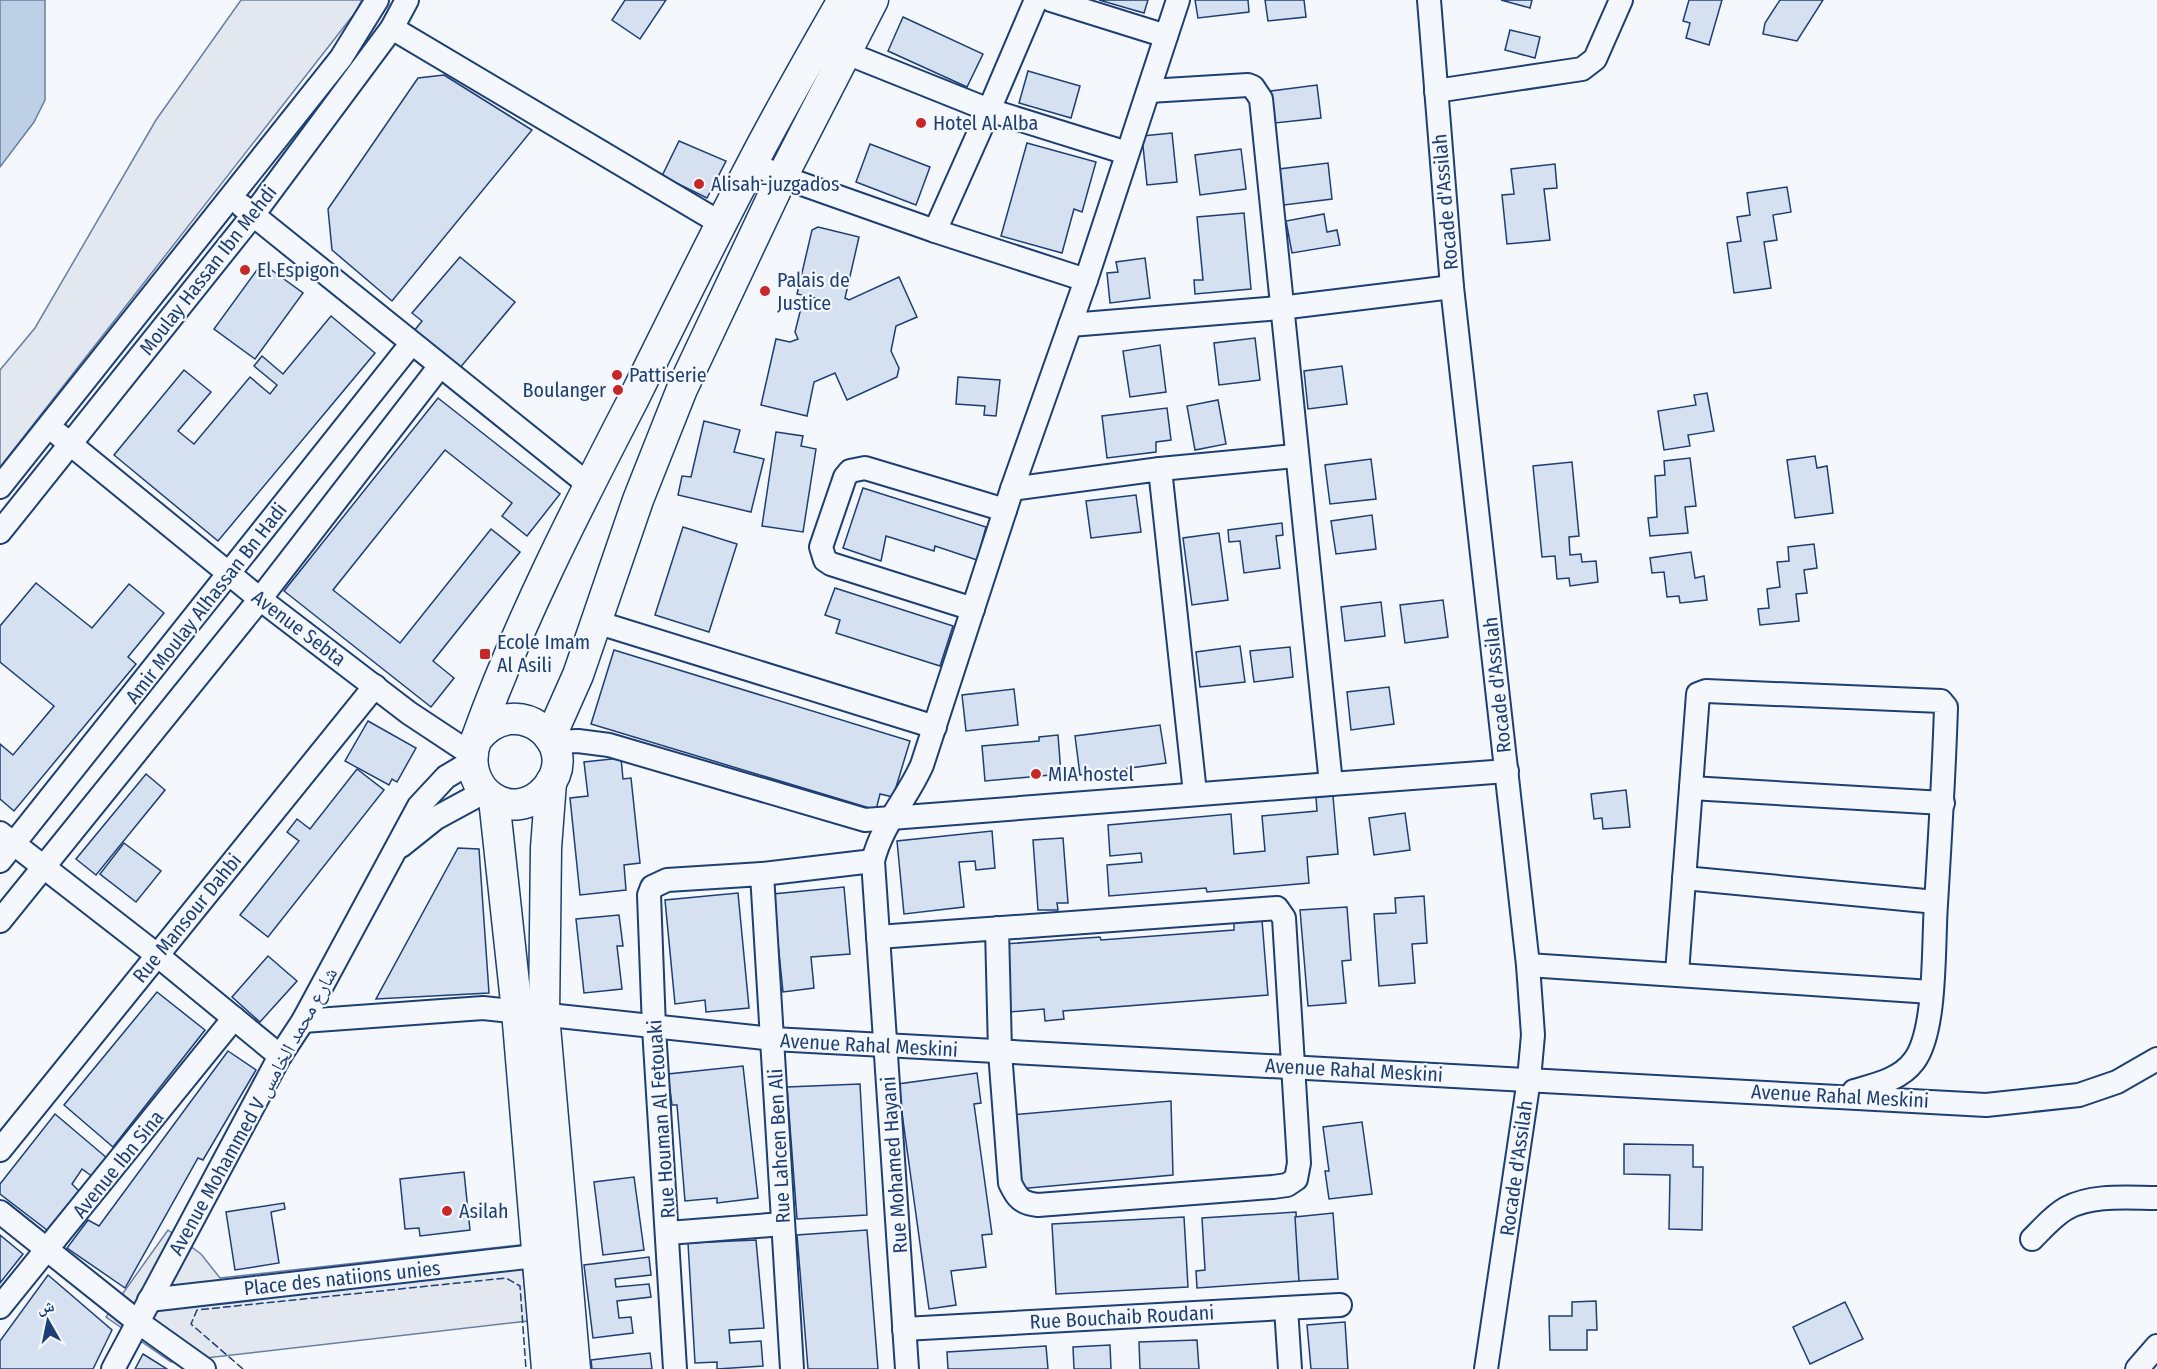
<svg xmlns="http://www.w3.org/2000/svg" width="2157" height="1369" font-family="'Fira Sans Condensed','Noto Naskh Arabic',sans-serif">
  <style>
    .parking { fill: #e3e8f0; stroke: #687fa3; stroke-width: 1.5 }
    .water { fill: #bed0e5; stroke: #687fa3; stroke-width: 1.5 }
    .building { fill: #d5e0f0; stroke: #1d3f73; stroke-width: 1.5 }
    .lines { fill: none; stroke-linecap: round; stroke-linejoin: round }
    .minor-casing { stroke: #1d3f73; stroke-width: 26 }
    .major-casing { stroke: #1d3f73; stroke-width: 33 }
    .minor { stroke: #f4f7fb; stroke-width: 22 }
    .major { stroke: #f4f7fb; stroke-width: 30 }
    .fence { stroke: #1d3f73; stroke-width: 1.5; stroke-dasharray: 8 3; stroke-linecap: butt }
    .poi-dot { fill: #c62828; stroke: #f4f7fb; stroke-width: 2 }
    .labels { text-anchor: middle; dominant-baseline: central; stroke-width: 4.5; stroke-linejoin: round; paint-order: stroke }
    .poi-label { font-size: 20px; fill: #1d3f73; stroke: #f4f7fb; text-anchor: start }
    .street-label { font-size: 20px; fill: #1d3f73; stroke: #f4f7fb }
  </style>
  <rect width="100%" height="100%" fill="#f4f7fb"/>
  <g class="parking">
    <polygon points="241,0 362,0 354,14 0,467 0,370 35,328 156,120"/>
    <polygon points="168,1230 201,1254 220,1278 520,1245 528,1321 171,1362 106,1317"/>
  </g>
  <polygon class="water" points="0,0 45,0 45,100 34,122 0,167"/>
  <g class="building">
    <polygon points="625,0 666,0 640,39 612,20"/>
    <polygon points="1099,0 1148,0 1144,13"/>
    <polygon points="1195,0 1248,0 1249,12 1198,18"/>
    <polygon points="1265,0 1304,0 1306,17 1268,21"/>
    <polygon points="1501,0 1532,0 1530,8"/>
    <polygon points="1689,0 1722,0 1709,45 1686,38 1690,23 1683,21"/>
    <polygon points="1780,0 1823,0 1797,41 1763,34 1765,23"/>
    <polygon points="903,17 983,54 967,87 888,51"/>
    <polygon points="1510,30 1540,37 1535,58 1505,50"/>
    <polygon points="1028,71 1080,86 1071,118 1019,103"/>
    <polygon points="444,75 532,130 392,301 332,250 328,209 418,78"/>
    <polygon points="1317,85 1321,118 1275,123 1271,91"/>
    <polygon points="1172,133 1177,182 1147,185 1142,136"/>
    <polygon points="679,141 726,161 707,198 662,176"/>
    <polygon points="1027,143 1096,162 1082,212 1074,209 1062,253 1001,236"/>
    <polygon points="870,144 930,167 916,205 856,182"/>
    <polygon points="1241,149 1246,189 1200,195 1195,155"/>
    <polygon points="1328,163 1332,199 1276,206 1279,169"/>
    <polygon points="1555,164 1557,188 1544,189 1550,240 1507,244 1502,195 1514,194 1511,169"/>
    <polygon points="1787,187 1791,212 1773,215 1777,240 1764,242 1771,288 1734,293 1727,243 1741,241 1737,217 1750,215 1747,193"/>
    <polygon points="1244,213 1251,289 1195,294 1194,280 1203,280 1197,217"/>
    <polygon points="1324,214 1327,232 1337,230 1340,245 1292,253 1286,221"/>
    <polygon points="818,227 859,237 845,298 849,300 899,277 917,317 896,326 891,351 899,368 897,377 847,400 835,373 814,382 807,416 761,405 776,339 790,342 798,339 795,332 802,304 816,298 797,294 812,230"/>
    <polygon points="460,257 515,302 459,369 414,331 422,321 412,313"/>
    <polygon points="1145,258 1150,298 1110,303 1107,273 1118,272 1116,262"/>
    <polygon points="262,263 303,293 255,359 214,329"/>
    <polygon points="331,316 375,353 218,541 114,455 184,370 211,392 178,431 194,444 250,377 270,394 277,385 254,366 262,356 283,374"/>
    <polygon points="1255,338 1260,380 1219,385 1214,343"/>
    <polygon points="1160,345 1166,392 1130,397 1123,351"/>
    <polygon points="1342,366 1347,404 1308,409 1304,371"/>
    <polygon points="958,377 1000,380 996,416 984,415 985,406 956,404"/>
    <polygon points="1707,393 1714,431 1688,435 1690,446 1664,450 1658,411 1696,405 1694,395"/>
    <polygon points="438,398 560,494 527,536 502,516 512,503 445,450 333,590 400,643 491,529 520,552 433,661 454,678 431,707 284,591"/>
    <polygon points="1218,400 1226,444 1195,450 1187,406"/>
    <polygon points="1167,408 1171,440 1156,442 1156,452 1107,458 1102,416"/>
    <polygon points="704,421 740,430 734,452 764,459 751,512 678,495 682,476 691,477"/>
    <polygon points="776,432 803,436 801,446 816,449 803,532 762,526"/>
    <polygon points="1815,456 1817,468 1827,466 1833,513 1795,518 1787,460"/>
    <polygon points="1690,458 1696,506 1685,507 1688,533 1650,536 1648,518 1657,517 1655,476 1665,475 1664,461"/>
    <polygon points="1371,459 1376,499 1330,504 1325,465"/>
    <polygon points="1572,462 1579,536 1569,537 1570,555 1581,554 1582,562 1596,561 1598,582 1570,586 1569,578 1557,579 1555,556 1542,557 1533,466"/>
    <polygon points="863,488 986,527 977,560 935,546 934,551 886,536 881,561 843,548"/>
    <polygon points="1136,495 1141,532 1091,538 1086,501"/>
    <polygon points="1372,515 1376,549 1336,554 1331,521"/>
    <polygon points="1282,523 1283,535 1276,536 1280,568 1244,573 1240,541 1229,542 1228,530"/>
    <polygon points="683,527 737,544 709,632 655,615"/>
    <polygon points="1219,533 1228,600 1192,605 1183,538"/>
    <polygon points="1814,544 1817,568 1804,570 1807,593 1796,594 1799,621 1760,625 1758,609 1769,608 1767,589 1780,587 1777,562 1789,561 1788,547"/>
    <polygon points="1691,552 1695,578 1704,576 1707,600 1680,603 1679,596 1667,597 1664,572 1652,573 1650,558"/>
    <polygon points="36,583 92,628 129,584 164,613 128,657 136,664 14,811 0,799 0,744 13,755 54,706 0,662 0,626"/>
    <polygon points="835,588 953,626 940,666 836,633 840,620 825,615"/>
    <polygon points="1443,600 1448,637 1405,643 1400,605"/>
    <polygon points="1381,602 1385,636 1345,641 1341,607"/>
    <polygon points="1240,646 1245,682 1200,687 1196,652"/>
    <polygon points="1290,647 1293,677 1254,682 1250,651"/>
    <polygon points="614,650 910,741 893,797 880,794 876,810 591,724"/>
    <polygon points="1389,687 1394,724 1351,730 1347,692"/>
    <polygon points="1014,689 1018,725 966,731 962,695"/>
    <polygon points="368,721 416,748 397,782 392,779 389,785 345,761"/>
    <polygon points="1160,725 1166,763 1080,775 1075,736"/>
    <polygon points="1058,735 1061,774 985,781 982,746 1039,741 1039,737"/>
    <polygon points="621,758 623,779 631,778 640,863 624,865 626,890 580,895 570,798 588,796 584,762"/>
    <polygon points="357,769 384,790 268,937 240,915 299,841 287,832 297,819 310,829"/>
    <polygon points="146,774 165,790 96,875 76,859"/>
    <polygon points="1626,790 1630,827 1603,829 1602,818 1594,819 1591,794"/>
    <polygon points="1333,796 1338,854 1307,857 1309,883 1207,892 1206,888 1109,896 1107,865 1142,862 1141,853 1110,856 1108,825 1231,814 1234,854 1265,851 1262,816 1317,811 1316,797"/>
    <polygon points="1405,813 1410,850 1374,855 1369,818"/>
    <polygon points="992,831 995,868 976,870 975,861 959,862 964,907 904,914 897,841"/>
    <polygon points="1063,838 1068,903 1057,903 1058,910 1038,910 1033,840"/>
    <polygon points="124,843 161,871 136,902 100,874"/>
    <polygon points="458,848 479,849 489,993 376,999"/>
    <polygon points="844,887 850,954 811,957 814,988 783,992 773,894"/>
    <polygon points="738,893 749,1008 706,1012 705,1000 675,1004 665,900"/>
    <polygon points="1424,896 1427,943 1412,944 1415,983 1379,986 1374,914 1396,913 1395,898"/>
    <polygon points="1347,907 1351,960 1342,961 1346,1003 1308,1006 1300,910"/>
    <polygon points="619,915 623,946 617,946 622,989 584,993 576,919"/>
    <polygon points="1262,920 1268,995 1063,1011 1064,1019 1045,1021 1044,1009 1009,1012 1004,944 1100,937 1101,940 1234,930 1234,922"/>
    <polygon points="268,956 297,981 260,1022 232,997"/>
    <polygon points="157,992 205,1030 113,1147 64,1105"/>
    <polygon points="228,1051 256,1070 203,1160 198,1158 125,1288 67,1248 88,1220 99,1226"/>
    <polygon points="743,1066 758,1198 717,1203 717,1198 685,1201 677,1105 672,1105 668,1074"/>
    <polygon points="977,1073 981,1103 974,1104 992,1234 982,1235 986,1267 951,1271 956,1305 929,1309 898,1084"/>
    <polygon points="860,1084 867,1215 797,1219 787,1087"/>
    <polygon points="1171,1101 1173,1175 1018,1189 1011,1115"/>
    <polygon points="55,1114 107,1158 93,1177 82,1169 72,1184 79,1191 47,1230 0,1194 0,1184"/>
    <polygon points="1362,1122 1372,1194 1329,1199 1325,1171 1329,1171 1323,1127"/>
    <polygon points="1624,1144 1693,1145 1693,1167 1703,1167 1702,1230 1669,1229 1670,1175 1624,1174"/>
    <polygon points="464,1172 470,1230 420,1236 419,1228 405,1229 400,1179"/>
    <polygon points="634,1177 644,1250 603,1255 594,1182"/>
    <polygon points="284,1203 285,1209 271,1212 279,1263 235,1270 226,1212"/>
    <polygon points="1296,1212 1299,1281 1197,1288 1196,1271 1205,1270 1202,1218"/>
    <polygon points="1333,1213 1338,1279 1299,1281 1295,1217"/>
    <polygon points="1184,1217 1188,1287 1056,1294 1052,1224"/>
    <polygon points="867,1230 878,1369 808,1369 797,1235"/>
    <polygon points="0,1235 23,1254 0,1283"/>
    <polygon points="756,1240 764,1328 729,1330 730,1343 761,1341 763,1366 717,1369 717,1362 695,1363 688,1243"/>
    <polygon points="649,1257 651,1275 615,1279 616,1287 649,1284 651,1297 617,1301 619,1318 631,1317 633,1333 593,1338 584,1265"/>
    <polygon points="48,1275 112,1330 93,1369 0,1369 0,1341"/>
    <polygon points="1596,1301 1597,1330 1587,1330 1587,1350 1550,1350 1549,1316 1572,1316 1572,1302"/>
    <polygon points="1845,1302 1863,1339 1810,1364 1793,1327"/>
    <polygon points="1345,1322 1348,1369 1311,1369 1307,1325"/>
    <polygon points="1197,1340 1199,1369 1140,1369 1139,1342"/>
    <polygon points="1110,1345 1111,1369 1074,1369 1073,1347"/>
    <polygon points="1046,1346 1048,1369 948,1369 947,1352"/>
    <polygon points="650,1353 652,1369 592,1369 591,1360"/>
    <polygon points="143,1354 167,1369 135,1369"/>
  </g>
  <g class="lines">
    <g class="minor-casing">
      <g id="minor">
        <polyline points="1036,0 989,110 1127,153"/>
        <polyline points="1051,0 1166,36"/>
        <polyline points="1429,0 1452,287 1528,965 1533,1035 1529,1079 1486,1369"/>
        <polyline points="392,28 722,224"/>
        <polyline points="844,52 989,110 935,231 1086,280 1012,489"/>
        <polyline points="1149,91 1248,85 1253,87 1261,99 1331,784 1507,771"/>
        <polyline points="1436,91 1582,69 1595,59 1621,0"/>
        <polyline points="752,163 782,177 935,231"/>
        <polyline points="242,206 589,485"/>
        <polyline points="1086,280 1178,0"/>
        <polyline points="1070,325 1280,308 1452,287"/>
        <polyline points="58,434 260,599 409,713 471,754"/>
        <polyline points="1160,469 1295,456"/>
        <polyline points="0,487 341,58 377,0"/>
        <polyline points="0,532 253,215 392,28 407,0"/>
        <polyline points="973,609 831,564 825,560 821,547 845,477 850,471 865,468 1005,510"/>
        <polyline points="596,622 935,727"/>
        <polyline points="553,742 578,741 609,745 865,820 1331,784"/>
        <polyline points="1691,788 1943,803"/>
        <polyline points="0,833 157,955 280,1056"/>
        <polyline points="401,846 436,818 484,792"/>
        <polyline points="0,861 411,344"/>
        <polyline points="762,874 873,861"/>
        <polyline points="1684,878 1936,902"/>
        <polyline points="0,921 260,599 440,366"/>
        <path d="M878,937L1277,908L1284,918L1299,1163L1296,1179L1287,1185L1273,1187L1038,1205C1021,1203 1017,1198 1010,1183L1000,1052L997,928"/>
        <polyline points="1528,965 1931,992"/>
        <path d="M1677,973L1698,694L1706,691L1941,701L1946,707C1944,773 1940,838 1936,904C1933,943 1937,1031 1914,1061C1900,1080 1875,1085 1854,1091"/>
        <polyline points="303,1021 483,1008 773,1039 1986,1105 2079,1095 2117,1082 2157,1059"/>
        <polyline points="0,1150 375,686"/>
        <polyline points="0,1212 138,1322 204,1369"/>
        <polyline points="668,1233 783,1224"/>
        <path d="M2032,1239C2043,1228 2054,1215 2067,1208C2093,1194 2129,1198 2157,1198"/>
        <polyline points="149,1300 535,1256"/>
        <polyline points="0,1307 234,1018"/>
        <polyline points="1286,1308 1290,1369"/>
        <polyline points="904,1329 1340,1305"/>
        <polyline points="113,1369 280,1056 303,1021 419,806 446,777 471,762"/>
        <polyline points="675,1369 654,1028 649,895 652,887 667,880 762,874 792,1369"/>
        <path d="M907,1369L873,861C882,824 907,799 922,765L1012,489L1160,469L1195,793"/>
        <polyline points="2137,1369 2157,1346"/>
      </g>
    </g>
    <g class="major-casing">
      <g id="major">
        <polyline points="550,738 578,675 638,500 682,389 782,177 873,0"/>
        <path d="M476,740C515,688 584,743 547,788C514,827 458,791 476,740C518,623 576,510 633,400C672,321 711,242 752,164C781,108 812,54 843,0"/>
        <polyline points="551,782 546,848 544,1015 575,1369"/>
        <polyline points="494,799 517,1011 547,1369"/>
      </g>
    </g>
    <use href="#minor" class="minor"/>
    <use href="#major" class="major"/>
    <polyline class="fence" points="243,1369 191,1324 197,1310 506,1278 520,1286 526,1369"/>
  </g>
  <g class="poi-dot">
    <circle cx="921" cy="123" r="6"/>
    <circle cx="699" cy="184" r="6"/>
    <circle cx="245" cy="270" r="6"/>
    <circle cx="765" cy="291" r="6"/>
    <circle cx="617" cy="375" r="6"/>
    <circle cx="618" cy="390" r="6"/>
    <rect x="479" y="648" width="12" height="12" rx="3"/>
    <circle cx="1036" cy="774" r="6"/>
    <circle cx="447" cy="1211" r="6"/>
  </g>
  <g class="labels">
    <g class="poi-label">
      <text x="933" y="123">Hotel Al Alba</text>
      <text x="711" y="184">Alisah-juzgados</text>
      <text x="257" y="270">El Espigon</text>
      <text x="777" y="280">Palais de<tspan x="777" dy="23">Justice</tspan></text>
      <text x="629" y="375">Pattiserie</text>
      <text x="606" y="390" text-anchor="end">Boulanger</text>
      <text x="497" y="642">Ecole Imam<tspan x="497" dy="23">Al Asili</tspan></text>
      <text x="1048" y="774">MIA hostel</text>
      <text x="459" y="1211">Asilah</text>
    </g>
    <g class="street-label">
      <text transform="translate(1445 202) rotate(-95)">Rocade d'Assilah</text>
      <text transform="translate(208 270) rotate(-52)">Moulay Hassan Ibn Mehdi</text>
      <text transform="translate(206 603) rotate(-52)">Amir Moulay Alhassan Bn Hadi</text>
      <text transform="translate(299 628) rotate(37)">Avenue Sebta</text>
      <text transform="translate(1497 685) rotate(-96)">Rocade d'Assilah</text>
      <text transform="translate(187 918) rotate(-51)">Rue Mansour Dahbi</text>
      <text transform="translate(869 1045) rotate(3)">Avenue Rahal Meskini</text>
      <text transform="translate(1354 1070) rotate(3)">Avenue Rahal Meskini</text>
      <text transform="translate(1840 1096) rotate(3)">Avenue Rahal Meskini</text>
      <text transform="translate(253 1111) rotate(-61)">Avenue Mohammed V شارع محمد الخامس</text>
      <text transform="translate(661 1119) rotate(-94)">Rue Houman Al Fetouaki</text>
      <text transform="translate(779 1146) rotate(-93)">Rue Lahcen Ben Ali</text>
      <text transform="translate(118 1164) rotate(-51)">Avenue Ibn Sina</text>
      <text transform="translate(894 1165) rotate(-94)">Rue Mohamed Hayani</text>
      <text transform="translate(1516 1168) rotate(-82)">Rocade d'Assilah</text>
      <text transform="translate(342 1278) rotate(-6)">Place des natiions unies</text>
      <text transform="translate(1122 1317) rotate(-3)">Rue Bouchaib Roudani</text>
    </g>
  </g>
  <g transform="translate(48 1321) rotate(351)" stroke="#f4f7fb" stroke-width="4.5" paint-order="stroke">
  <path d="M0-4.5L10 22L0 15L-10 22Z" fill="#1d3f73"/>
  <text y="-9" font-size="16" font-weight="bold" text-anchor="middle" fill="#1d3f73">ش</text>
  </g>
</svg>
